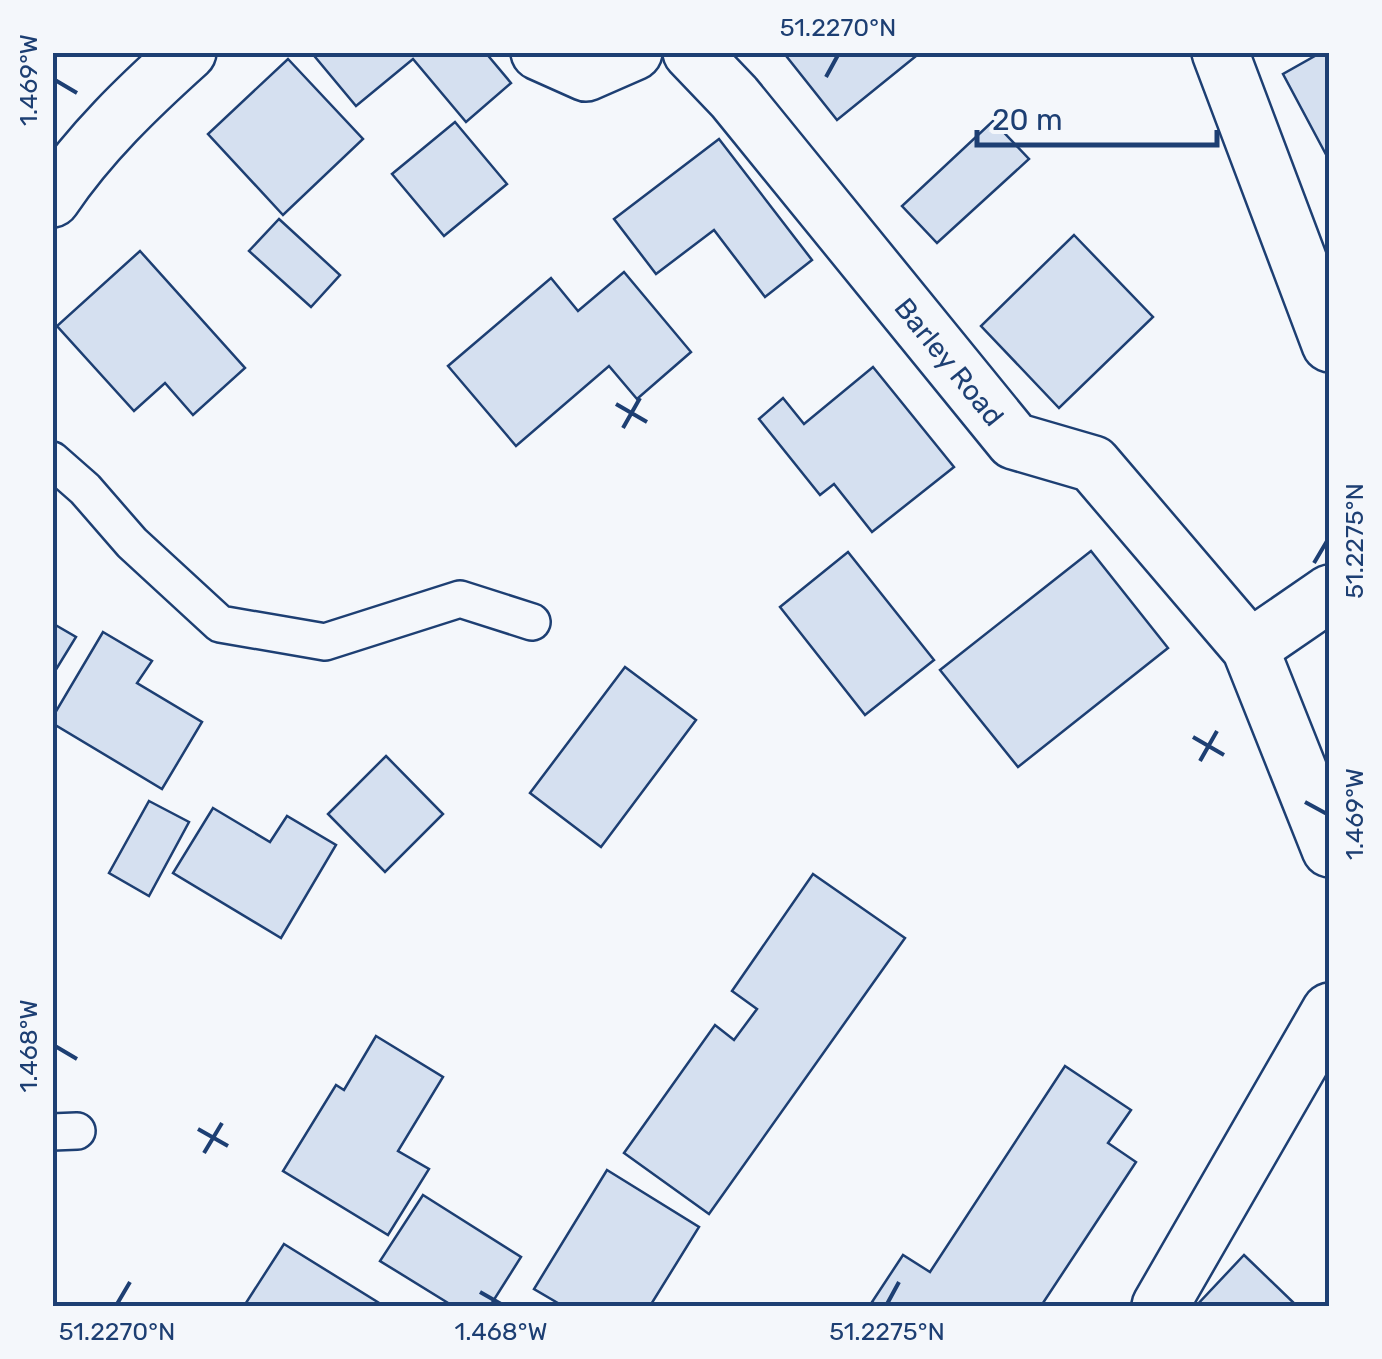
<svg xmlns="http://www.w3.org/2000/svg" width="1382" height="1359" font-family="Rubik,sans-serif">
  <style>
    .building { fill: #d5e0f0; stroke: #1d3f73; stroke-width: 2.5 }
    .lines { fill: none; stroke-linecap: round; stroke-linejoin: round }
    .lane-casing { stroke: #1d3f73; stroke-width: 40 }
    .street-casing { stroke: #1d3f73; stroke-width: 60 }
    .lane { stroke: #f4f7fb; stroke-width: 35 }
    .street { stroke: #f4f7fb; stroke-width: 55 }
    .ticks { fill: none; stroke: #1d3f73; stroke-width: 4 }
    .labels { text-anchor: middle; dominant-baseline: central; stroke-width: 8; stroke-linejoin: round; paint-order: stroke }
    .street-label { font-size: 28px; fill: #1d3f73; stroke: #f4f7fb }
    .neatline { fill: none; stroke: #1d3f73; stroke-width: 4 }
    .ticks-label { font-size: 25px; text-anchor: middle; fill: #1d3f73 }
  </style>
  <rect width="100%" height="100%" fill="#f4f7fb"/>
  <g class="building">
    <polygon points="311,52 485,52 511,83 466,122 413,59 356,106"/>
    <polygon points="783,52 921,52 837,120"/>
    <polygon points="1322,52 1330,52 1330,162 1283,74"/>
    <polygon points="288,59 363,139 283,215 208,134"/>
    <polygon points="993,121 1029,159 937,243 902,206"/>
    <polygon points="455,122 507,184 444,236 392,174"/>
    <polygon points="719,139 812,260 765,297 714,230 656,274 614,219"/>
    <polygon points="279,219 340,275 311,307 249,251"/>
    <polygon points="1074,235 1153,317 1059,408 981,326"/>
    <polygon points="140,251 245,368 193,415 165,383 134,411 57,326"/>
    <polygon points="624,272 691,352 637,399 609,366 516,446 448,366 551,278 578,311"/>
    <polygon points="873,367 954,467 872,532 834,484 820,495 759,419 783,398 804,424"/>
    <polygon points="1091,551 1168,648 1018,767 940,670"/>
    <polygon points="848,552 934,660 865,715 780,607"/>
    <polygon points="52,623 76,637 52,676"/>
    <polygon points="103,632 152,661 137,683 202,722 162,789 52,723 52,718"/>
    <polygon points="625,667 696,720 601,847 530,793"/>
    <polygon points="386,756 443,814 385,872 328,814"/>
    <polygon points="149,801 189,822 149,896 109,873"/>
    <polygon points="213,808 270,842 287,816 336,845 281,938 173,873"/>
    <polygon points="813,874 905,938 709,1214 624,1153 715,1025 734,1040 757,1009 732,991"/>
    <polygon points="376,1036 443,1077 398,1151 429,1169 388,1235 283,1171 336,1085 344,1090"/>
    <polygon points="1065,1066 1131,1110 1108,1143 1136,1162 1041,1306 880,1306 872,1302 903,1255 930,1272"/>
    <polygon points="607,1170 699,1227 650,1306 563,1306 534,1289"/>
    <polygon points="423,1195 521,1257 490,1306 453,1306 380,1261"/>
    <polygon points="284,1244 384,1306 244,1306"/>
    <polygon points="1244,1255 1297,1306 1196,1306"/>
  </g>
  <g class="lines">
    <g class="lane-casing">
      <g id="lane">
        <polyline points="52,460 85,489 132,543 220,624 325,642 460,599 532,622"/>
        <polyline points="52,1132 77,1131"/>
      </g>
    </g>
    <g class="street-casing">
      <g id="street">
        <polyline points="539,52 586,73 634,52"/>
        <polyline points="691,52 734,97 1014,441 1093,464 1250,648 1330,849"/>
        <polyline points="1220,52 1330,344"/>
        <path d="M52,199C90,143 138,97 188,52"/>
        <polyline points="1250,648 1330,593"/>
        <polyline points="1160,1306 1330,1011"/>
      </g>
    </g>
    <use href="#lane" class="lane"/>
    <use href="#street" class="street"/>
  </g>
  <path class="ticks" d="M826,77L838,55M55,80L77,93M616,404L647,422M623,428L640,398M1314,563L1327,541M1193,737L1224,755M1200,761L1217,731M1305,802L1327,814M55,1046L77,1059M198,1129L228,1146M204,1153L222,1123M480,1292L501,1304M117,1304L130,1282M887,1304L899,1282"/>
  <g class="labels">
    <g class="street-label">
      <text transform="translate(949 362) rotate(51)">Barley Road</text>
    </g>
  </g>
  <rect width="1382" height="1359" fill="none" stroke="#f4f7fb" stroke-width="110"/>
  <path d="M977 130v15h240v-15" fill="none" stroke="#1d3f73" stroke-width="5"/>
  <text x="992" y="130" font-size="30" fill="#1d3f73" stroke="#f4f7fb" stroke-width="8" paint-order="stroke">20 m</text>
  <rect x="55" y="55" width="1272" height="1249" class="neatline"/>
  <g class="ticks-label">
    <text x="838" y="36">51.2270°N</text>
    <text transform="translate(28 80) rotate(-90)" y="9">1.469°W</text>
    <text transform="translate(1354 541) rotate(-90)" y="9">51.2275°N</text>
    <text transform="translate(1354 814) rotate(-90)" y="9">1.469°W</text>
    <text transform="translate(28 1046) rotate(-90)" y="9">1.468°W</text>
    <text x="117" y="1340">51.2270°N</text>
    <text x="501" y="1340">1.468°W</text>
    <text x="887" y="1340">51.2275°N</text>
  </g>
</svg>
